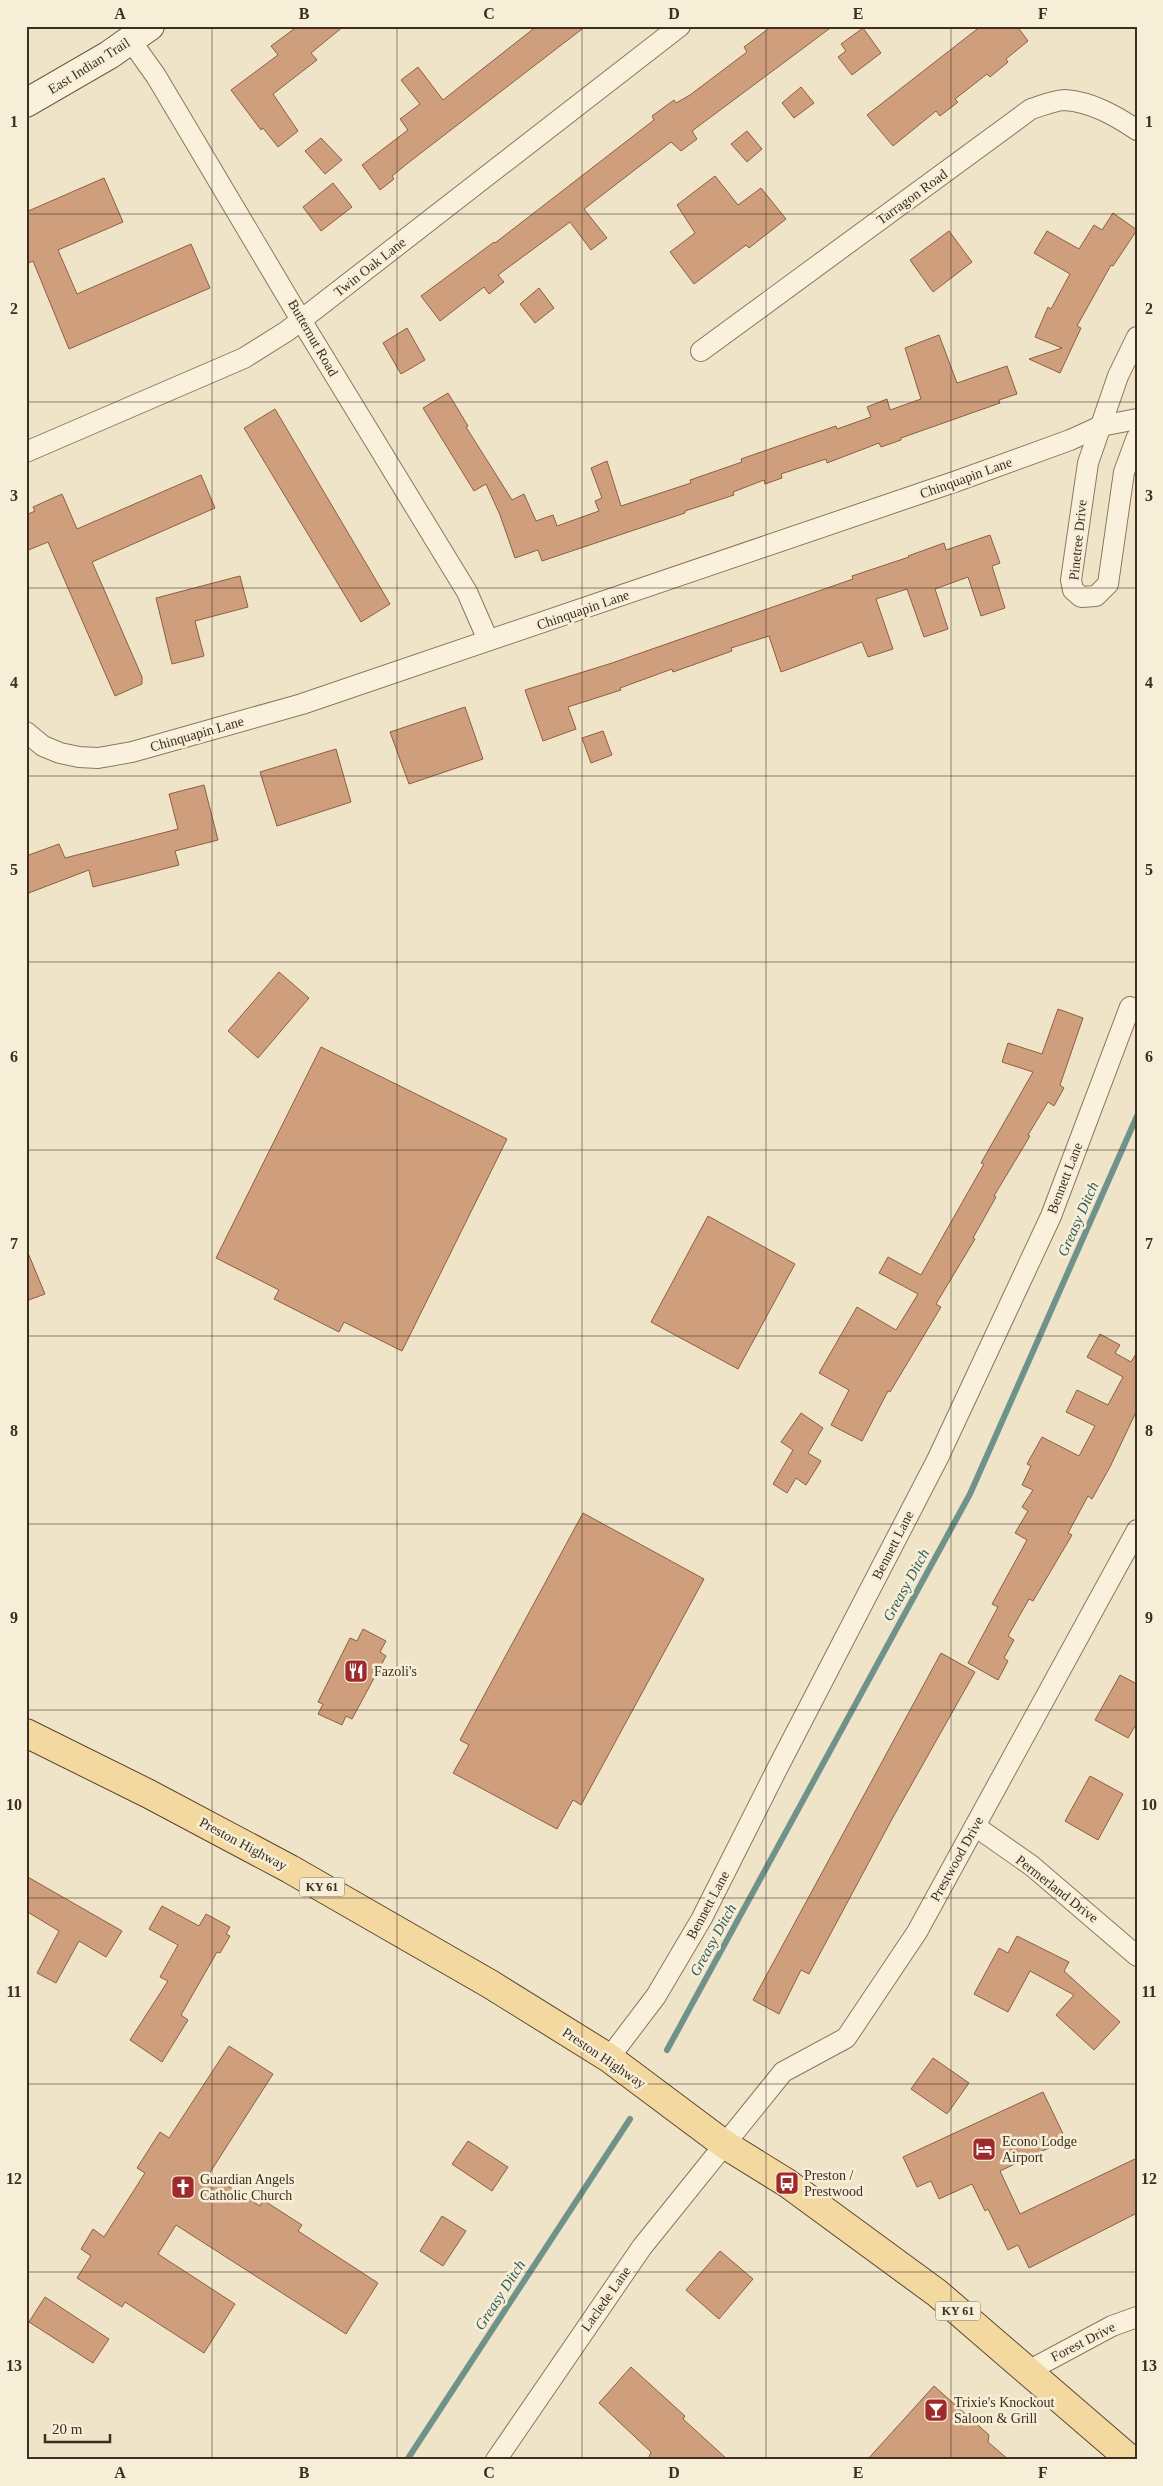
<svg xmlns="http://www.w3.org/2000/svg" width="1163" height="2486" font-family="'Times New Roman',serif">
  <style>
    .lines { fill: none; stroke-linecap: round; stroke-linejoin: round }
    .stream { stroke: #6f938a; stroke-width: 6 }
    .building { fill: #cf9f7d; stroke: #8d5f41 }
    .minor-casing { stroke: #8d765c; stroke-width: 22 }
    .secondary-casing { stroke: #6f573f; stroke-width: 30 }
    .primary-casing { stroke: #5b4430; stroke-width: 30 }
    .minor { stroke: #faf1dc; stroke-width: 20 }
    .secondary { stroke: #faf1dc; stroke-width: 28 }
    .primary { stroke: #f3d9a0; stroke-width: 28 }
    .grid { fill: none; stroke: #3d2e20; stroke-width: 1; stroke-opacity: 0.55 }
    .labels { text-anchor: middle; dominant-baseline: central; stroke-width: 5; stroke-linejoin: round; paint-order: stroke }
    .shield { fill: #f7eed8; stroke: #756857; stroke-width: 1 }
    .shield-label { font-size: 12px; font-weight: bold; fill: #3d2e20 }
    .street-label { font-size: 14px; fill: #3d2e20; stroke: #f7eed8 }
    .poi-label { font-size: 14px; fill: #3d2e20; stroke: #f7eed8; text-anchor: start }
    .water-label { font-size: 15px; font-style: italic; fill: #2f5d5a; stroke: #f7eed8 }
    .neatline { fill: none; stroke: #3d2e20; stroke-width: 2 }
    .grid-label { font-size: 16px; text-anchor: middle; font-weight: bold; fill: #3d2e20 }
  </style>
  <rect width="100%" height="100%" fill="#f0e4c8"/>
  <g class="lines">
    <g class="stream">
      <polyline points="667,2050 970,1494 1137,1116"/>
      <polyline points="407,2460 630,2119"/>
    </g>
  </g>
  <g class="building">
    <polygon points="298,26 344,26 311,53 317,60 273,94 298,131 278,147 263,128 261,130 231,90 278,55 271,46"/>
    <polygon points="537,26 586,26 408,163 392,176 394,179 380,190 362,165 408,130 400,119 420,104 401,80 418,67 443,100"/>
    <polygon points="772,26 833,26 692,131 697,139 681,151 671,142 584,209 607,238 591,250 570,222 498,275 504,282 489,294 484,287 440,321 421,296 494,242 495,243 654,120 652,116 674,100 676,103 690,95 747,52 744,47"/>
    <polygon points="981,26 1017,26 1028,41 1006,59 1008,62 990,77 987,74 955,99 958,102 940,116 936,111 893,146 867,115"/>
    <polygon points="863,28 881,53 852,75 838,57 846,51 841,44"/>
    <polygon points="801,87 814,103 794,118 782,103"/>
    <polygon points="747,131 762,149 747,162 731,144"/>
    <polygon points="321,138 342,160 325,174 305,151"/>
    <polygon points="715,176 738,205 761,188 786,219 749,248 746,245 694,284 670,252 695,233 677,205"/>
    <polygon points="104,178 123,222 58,250 77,294 191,244 210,288 69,349 33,261 26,264 26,212"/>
    <polygon points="333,183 352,207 321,231 303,207"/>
    <polygon points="1113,213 1137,230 1113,266 1111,265 1077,326 1081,328 1060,373 1029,359 1062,348 1035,337 1048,307 1051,309 1070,274 1034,253 1047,231 1079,249 1094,225 1102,230"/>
    <polygon points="949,231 972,262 933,292 910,260"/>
    <polygon points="539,288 554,308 535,323 520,304"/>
    <polygon points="407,328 425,360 401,374 383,343"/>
    <polygon points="939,335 957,383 1007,366 1017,394 999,400 1000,403 901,438 901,440 881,447 879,443 827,463 826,459 781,474 782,478 765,484 764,480 733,492 734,495 685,511 685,513 542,561 538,550 515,558 500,515 486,484 474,491 423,408 448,393 468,426 466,427 512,500 524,494 536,521 553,515 557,526 599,511 595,501 602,498 591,468 607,461 621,506 691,483 690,480 742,462 741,459 836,426 837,429 871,417 867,407 887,399 890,410 921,399 905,348"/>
    <polygon points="275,409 390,604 361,622 244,428"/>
    <polygon points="201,475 215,508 92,562 142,677 142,684 115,696 48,542 26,551 26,515 35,511 33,507 62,494 77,529"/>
    <polygon points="990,535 1000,563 992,566 1005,608 981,616 968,577 935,589 948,629 924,637 907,589 876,599 893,649 868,657 862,642 781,672 769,636 731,648 732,651 673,672 672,669 620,688 621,690 568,707 576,729 543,741 525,690 612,663 853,579 852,576 909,557 908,556 944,543 946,550"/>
    <polygon points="240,576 248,607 195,621 204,656 172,664 156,598"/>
    <polygon points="465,707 483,759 409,784 390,732"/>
    <polygon points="603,731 612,755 591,763 582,738"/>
    <polygon points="336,749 351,802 277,826 260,772"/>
    <polygon points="204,785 218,840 175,851 179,865 93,887 89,870 26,894 26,856 59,844 65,858 178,829 169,794"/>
    <polygon points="279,972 309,998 258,1058 228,1031"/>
    <polygon points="1058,1009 1083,1018 1060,1085 1064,1088 1054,1106 1048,1102 1028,1135 1030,1136 994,1196 996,1197 973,1238 975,1239 936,1304 941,1307 890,1392 888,1391 862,1441 831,1425 849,1390 819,1373 857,1307 896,1330 918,1294 879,1273 888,1257 921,1275 984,1164 981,1163 1033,1072 1002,1062 1008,1043 1042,1054"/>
    <polygon points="321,1047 507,1139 402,1351 344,1322 339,1332 274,1299 279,1290 216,1258"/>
    <polygon points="708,1216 795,1264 738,1369 651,1322"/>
    <polygon points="26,1248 45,1294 26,1301"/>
    <polygon points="1100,1334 1120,1345 1115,1353 1131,1362 1137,1352 1137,1410 1110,1467 1092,1499 1088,1496 1068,1533 1072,1535 1033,1601 1029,1599 1008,1636 1014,1640 1004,1658 1008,1661 998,1680 968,1663 998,1607 992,1604 1027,1540 1015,1533 1028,1511 1022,1507 1033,1490 1022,1485 1031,1466 1027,1464 1042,1437 1079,1456 1095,1426 1066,1412 1077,1390 1108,1405 1123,1377 1087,1357"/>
    <polygon points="801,1413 823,1428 808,1453 821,1461 806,1485 796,1478 787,1493 773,1484 793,1450 781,1442"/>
    <polygon points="583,1513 704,1579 581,1805 573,1800 557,1829 453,1773 469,1745 460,1740"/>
    <polygon points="363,1629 386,1641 380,1652 386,1656 352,1719 346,1716 342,1725 318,1714 323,1704 318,1702 350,1638 357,1641"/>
    <polygon points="941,1653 975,1672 892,1819 809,1974 801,1970 779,2014 753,2000"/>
    <polygon points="1120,1675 1137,1684 1137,1723 1128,1738 1095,1720"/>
    <polygon points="1090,1776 1123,1794 1098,1840 1065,1821"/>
    <polygon points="26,1876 122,1931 106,1957 79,1941 56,1983 37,1973 59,1931 26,1911"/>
    <polygon points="162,1906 199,1926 206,1914 230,1927 226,1934 230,1936 220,1953 217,1952 181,2015 188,2020 162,2062 130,2040 168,1981 160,1977 178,1945 149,1929"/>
    <polygon points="1017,1936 1069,1962 1064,1971 1120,2022 1094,2050 1056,2015 1074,1995 1030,1971 1008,2012 974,1994 999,1948 1008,1953"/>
    <polygon points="229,2046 273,2074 209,2174 260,2206 263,2200 302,2225 298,2231 378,2283 346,2334 176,2225 158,2254 235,2304 204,2353 125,2302 122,2307 77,2278 91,2256 81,2249 93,2229 104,2237 145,2173 137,2168 160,2132 169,2138"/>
    <polygon points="933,2058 969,2083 947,2114 911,2089"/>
    <polygon points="1043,2092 1066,2140 1000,2171 1020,2214 1137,2158 1137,2213 1029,2268 1018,2245 1008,2250 988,2209 985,2211 972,2184 939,2199 931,2181 917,2187 903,2157"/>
    <polygon points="468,2141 508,2167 492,2191 452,2164"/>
    <polygon points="442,2216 466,2231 443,2266 420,2251"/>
    <polygon points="720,2251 753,2279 719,2319 686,2290"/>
    <polygon points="45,2297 109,2339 93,2363 29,2322"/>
    <polygon points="631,2367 685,2416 683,2419 728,2460 648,2460 651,2452 599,2403"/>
    <polygon points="934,2386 989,2435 988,2442 1009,2460 867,2460"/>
  </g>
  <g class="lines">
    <g class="minor-casing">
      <g id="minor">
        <polyline points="131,41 156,76 301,320 467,592 488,640"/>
        <polyline points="1137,337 1118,376 1088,463 1071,580 1073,590 1081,597 1096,596 1108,584 1124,472 1137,437"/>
        <path d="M701,351L1031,109C1041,106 1055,100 1065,100C1092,102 1116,116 1137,130"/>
        <polyline points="26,452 244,358 287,331 680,26"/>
        <polyline points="26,732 43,746 60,753 79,757 98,758 132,752 302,704 957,481 1070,440 1101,426 1137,419"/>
        <polyline points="975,1826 1032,1866 1137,1956"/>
        <polyline points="609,2058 656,1996 702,1918 776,1771 938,1458 1051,1216 1130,1007"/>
        <polyline points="1030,2370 1112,2326 1137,2317"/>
        <polyline points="496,2460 642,2247 783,2072 846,2038 917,1932 1137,1530"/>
      </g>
    </g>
    <g class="secondary-casing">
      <polyline id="secondary" points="26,103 109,55 150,26"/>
    </g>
    <g class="primary-casing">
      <polyline id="primary" points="26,1733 149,1794 290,1869 490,1984 609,2058 724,2144 787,2183 937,2293 1131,2460"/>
    </g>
    <use href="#minor" class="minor"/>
    <use href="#secondary" class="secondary"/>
    <use href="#primary" class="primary"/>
  </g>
  <path class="grid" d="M212,26V2460M397,26V2460M582,26V2460M766,26V2460M951,26V2460M26,214H1137M26,402H1137M26,588H1137M26,776H1137M26,962H1137M26,1150H1137M26,1336H1137M26,1524H1137M26,1710H1137M26,1898H1137M26,2084H1137M26,2272H1137"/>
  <defs>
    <g id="restaurant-square" transform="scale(1.25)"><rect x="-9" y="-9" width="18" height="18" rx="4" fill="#9e2a2b" stroke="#f7eed8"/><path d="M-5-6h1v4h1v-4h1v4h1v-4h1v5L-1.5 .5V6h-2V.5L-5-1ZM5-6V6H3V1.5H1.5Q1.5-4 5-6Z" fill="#fff"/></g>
    <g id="hotel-square" transform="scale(1.25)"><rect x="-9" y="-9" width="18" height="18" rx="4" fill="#9e2a2b" stroke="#f7eed8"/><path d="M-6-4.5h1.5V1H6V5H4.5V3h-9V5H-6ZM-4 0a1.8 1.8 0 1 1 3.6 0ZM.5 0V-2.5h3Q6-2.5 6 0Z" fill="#fff"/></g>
    <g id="bus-square" transform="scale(1.25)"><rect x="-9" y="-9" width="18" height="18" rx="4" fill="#9e2a2b" stroke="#f7eed8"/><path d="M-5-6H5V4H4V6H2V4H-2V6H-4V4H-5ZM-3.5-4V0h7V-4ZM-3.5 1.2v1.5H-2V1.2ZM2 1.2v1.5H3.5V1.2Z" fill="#fff"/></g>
    <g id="church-square" transform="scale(1.25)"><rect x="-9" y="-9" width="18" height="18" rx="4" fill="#9e2a2b" stroke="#f7eed8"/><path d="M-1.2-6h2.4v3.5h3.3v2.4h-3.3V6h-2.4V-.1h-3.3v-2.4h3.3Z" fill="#fff"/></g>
    <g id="bar-square" transform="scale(1.25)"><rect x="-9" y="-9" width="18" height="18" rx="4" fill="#9e2a2b" stroke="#f7eed8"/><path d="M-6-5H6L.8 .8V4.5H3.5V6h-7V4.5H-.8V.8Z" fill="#fff"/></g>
  </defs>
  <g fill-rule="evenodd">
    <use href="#restaurant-square" x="356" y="1671"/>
    <use href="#hotel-square" x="984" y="2149"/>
    <use href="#bus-square" x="787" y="2183"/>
    <use href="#church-square" x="183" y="2187"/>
    <use href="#bar-square" x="936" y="2410"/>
  </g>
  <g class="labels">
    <g class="shield">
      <rect x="299.5" y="1877.5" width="45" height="19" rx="4"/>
      <rect x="935.5" y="2301.5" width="45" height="19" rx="4"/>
    </g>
    <g class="shield-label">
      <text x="322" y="1887">KY 61</text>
      <text x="958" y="2311">KY 61</text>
    </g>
    <g class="street-label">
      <text transform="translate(89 66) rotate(-32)">East Indian Trail</text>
      <text transform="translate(912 197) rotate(-36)">Tarragon Road</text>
      <text transform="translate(370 267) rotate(-38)">Twin Oak Lane</text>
      <text transform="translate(313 338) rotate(60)">Butternut Road</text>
      <text transform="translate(966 478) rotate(-20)">Chinquapin Lane</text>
      <text transform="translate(1078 540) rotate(-84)">Pinetree Drive</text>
      <text transform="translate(583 610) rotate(-19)">Chinquapin Lane</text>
      <text transform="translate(197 734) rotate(-16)">Chinquapin Lane</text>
      <text transform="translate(1065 1178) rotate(-69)">Bennett Lane</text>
      <text transform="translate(893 1545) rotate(-63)">Bennett Lane</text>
      <text transform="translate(243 1844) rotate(28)">Preston Highway</text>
      <text transform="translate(957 1859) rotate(-61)">Prestwood Drive</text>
      <text transform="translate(1057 1889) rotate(38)">Permerland Drive</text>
      <text transform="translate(708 1905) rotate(-62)">Bennett Lane</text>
      <text transform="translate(604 2058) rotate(34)">Preston Highway</text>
      <text transform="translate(606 2299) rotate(-55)">Laclede Lane</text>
      <text transform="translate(1083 2342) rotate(-27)">Forest Drive</text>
    </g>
    <g class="poi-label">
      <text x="374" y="1671">Fazoli's</text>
      <text x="1002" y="2141">Econo Lodge<tspan x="1002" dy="16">Airport</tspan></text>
      <text x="804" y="2175">Preston /<tspan x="804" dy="16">Prestwood</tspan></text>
      <text x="200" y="2179">Guardian Angels<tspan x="200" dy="16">Catholic Church</tspan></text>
      <text x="954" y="2402">Trixie's Knockout<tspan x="954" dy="16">Saloon &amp; Grill</tspan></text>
    </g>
    <g class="water-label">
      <text transform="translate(1078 1219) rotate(-66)">Greasy Ditch</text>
      <text transform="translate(906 1585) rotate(-61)">Greasy Ditch</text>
      <text transform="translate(713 1940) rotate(-61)">Greasy Ditch</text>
      <text transform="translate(500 2295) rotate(-57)">Greasy Ditch</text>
    </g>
  </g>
  <rect width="1163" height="2486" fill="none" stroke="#f7eed8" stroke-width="55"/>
  <path d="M45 2434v8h65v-8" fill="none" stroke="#3d2e20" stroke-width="2.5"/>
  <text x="52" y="2434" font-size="15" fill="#3d2e20" stroke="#f7eed8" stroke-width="4" paint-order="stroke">20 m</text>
  <rect x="28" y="28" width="1108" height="2430" class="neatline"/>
  <g class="grid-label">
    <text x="120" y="19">A</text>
    <text x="304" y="19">B</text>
    <text x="489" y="19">C</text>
    <text x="674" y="19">D</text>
    <text x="858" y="19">E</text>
    <text x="1043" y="19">F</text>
    <text x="14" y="127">1</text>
    <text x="1149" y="127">1</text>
    <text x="14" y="314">2</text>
    <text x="1149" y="314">2</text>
    <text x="14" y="501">3</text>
    <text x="1149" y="501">3</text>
    <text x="14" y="688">4</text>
    <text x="1149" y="688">4</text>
    <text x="14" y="875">5</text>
    <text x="1149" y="875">5</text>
    <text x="14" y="1062">6</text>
    <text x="1149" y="1062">6</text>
    <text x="14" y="1249">7</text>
    <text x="1149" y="1249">7</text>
    <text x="14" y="1436">8</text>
    <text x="1149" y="1436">8</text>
    <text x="14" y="1623">9</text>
    <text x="1149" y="1623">9</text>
    <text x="14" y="1810">10</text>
    <text x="1149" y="1810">10</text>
    <text x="14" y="1997">11</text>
    <text x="1149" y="1997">11</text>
    <text x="14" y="2184">12</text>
    <text x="1149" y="2184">12</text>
    <text x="14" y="2371">13</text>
    <text x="1149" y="2371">13</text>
    <text x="120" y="2478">A</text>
    <text x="304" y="2478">B</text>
    <text x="489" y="2478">C</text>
    <text x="674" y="2478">D</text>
    <text x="858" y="2478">E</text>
    <text x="1043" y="2478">F</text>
  </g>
</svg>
